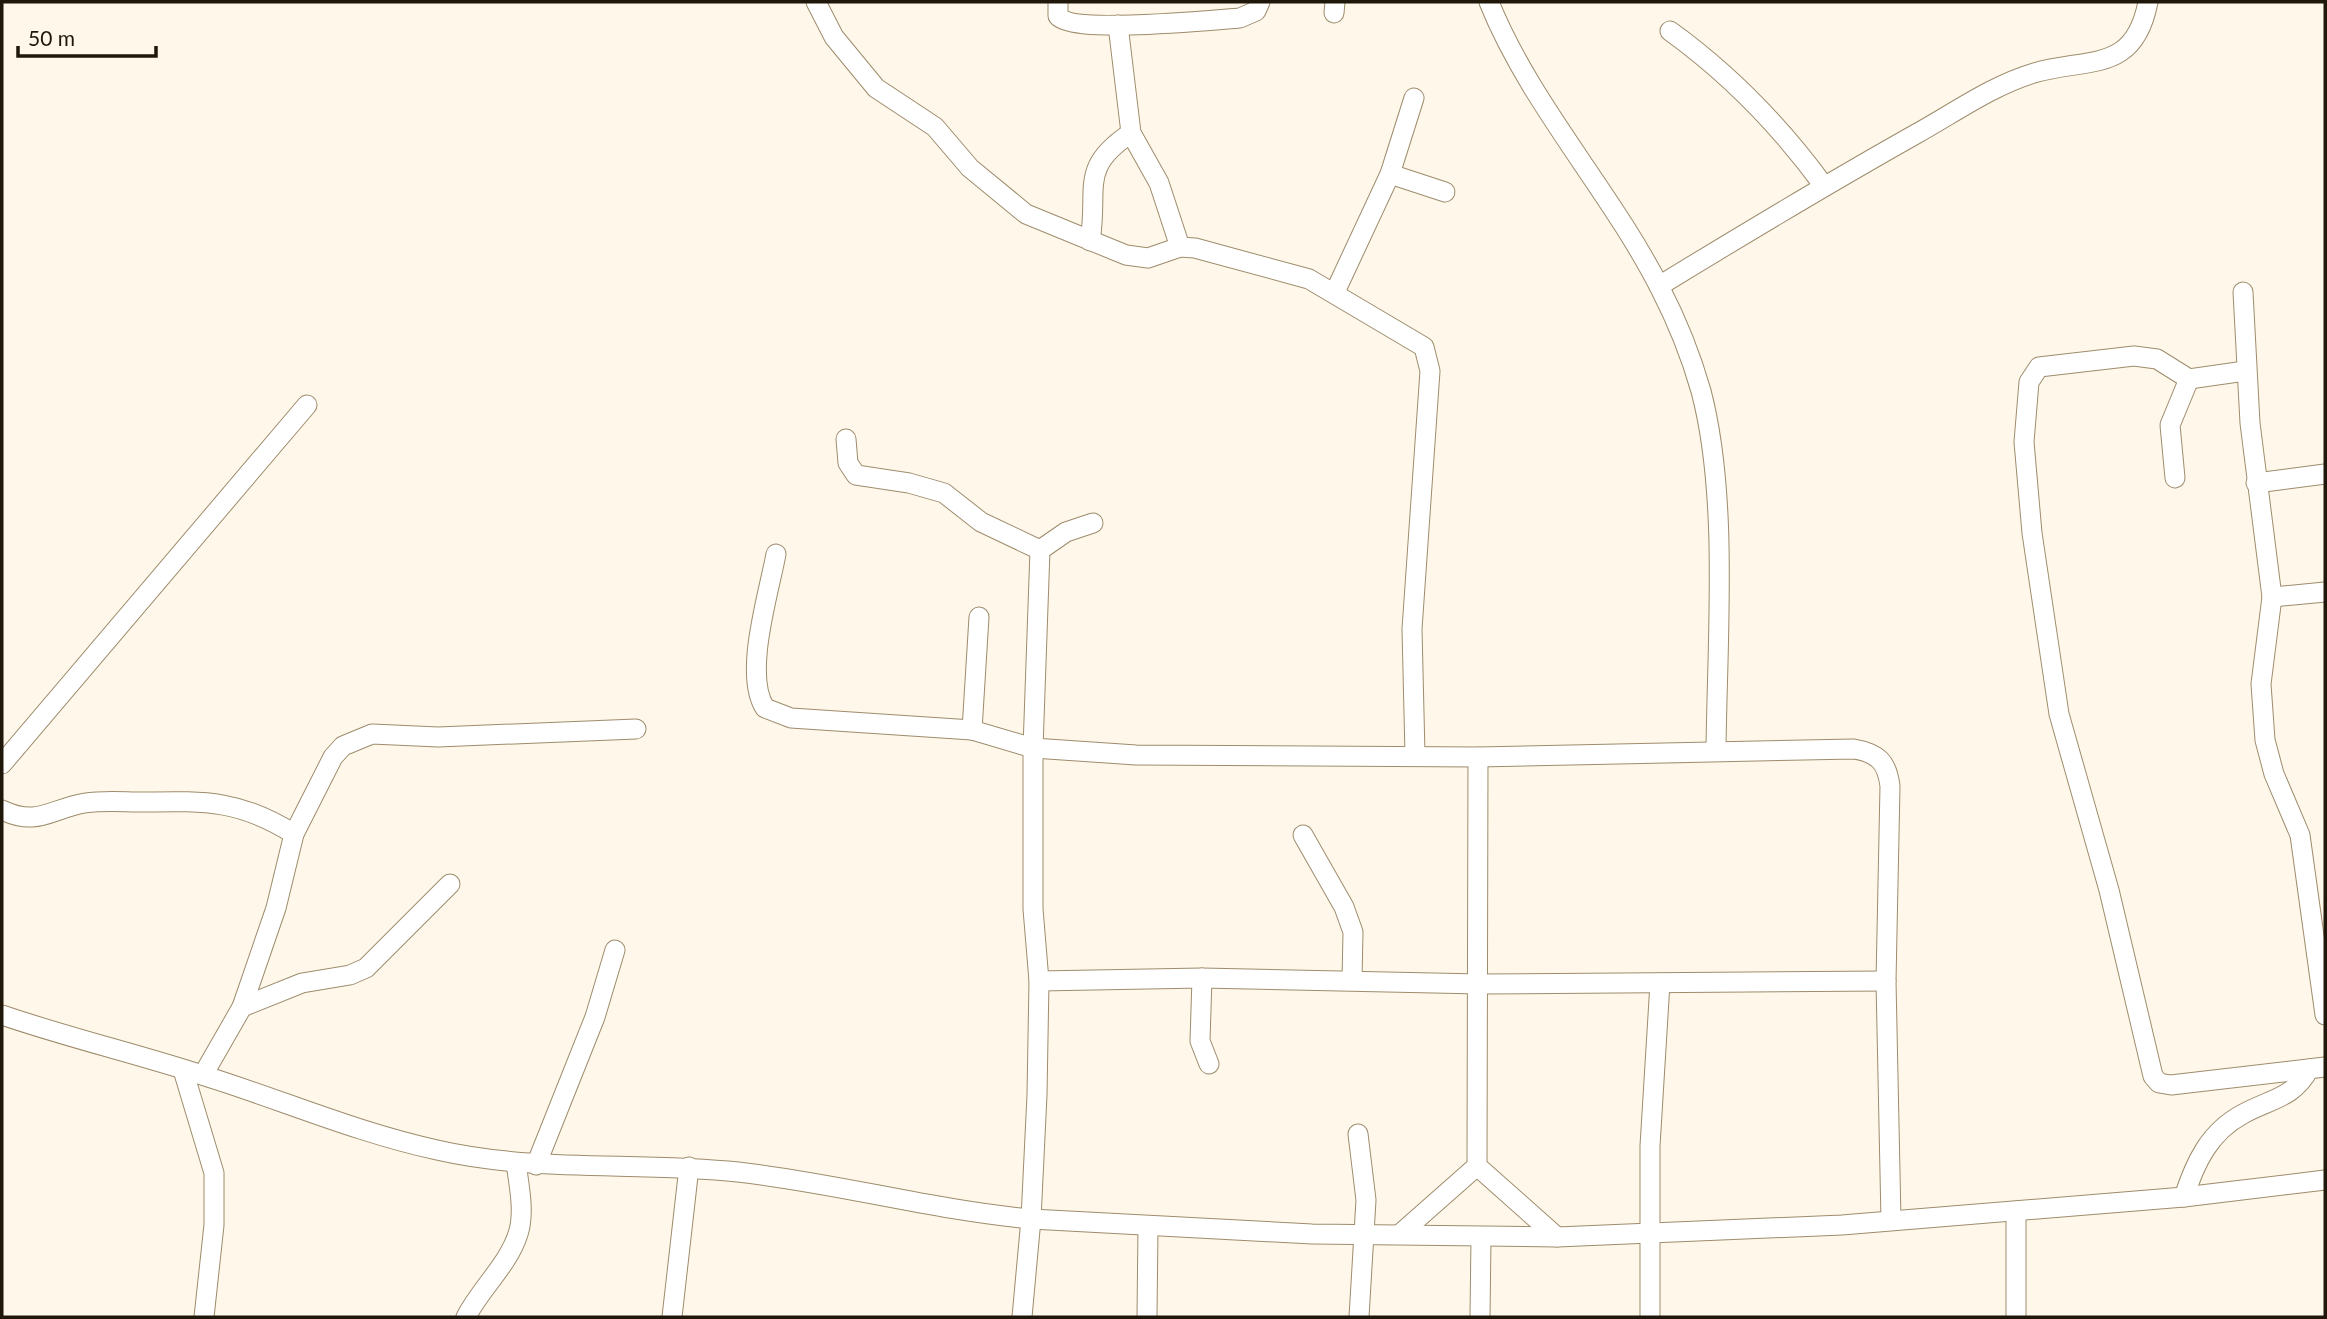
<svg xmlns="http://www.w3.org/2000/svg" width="2327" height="1319" font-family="Lato,sans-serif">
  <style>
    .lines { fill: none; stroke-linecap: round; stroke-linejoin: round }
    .minor-casing { stroke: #9e8c6c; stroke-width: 21 }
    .minor { stroke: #fff; stroke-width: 19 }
  </style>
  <rect width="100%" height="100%" fill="#fff7ea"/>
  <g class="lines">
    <g class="minor-casing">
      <g id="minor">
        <polyline points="816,2 834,37 876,88 935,127 970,168 1026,214 1126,255 1148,258 1180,247 1195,248 1309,279 1424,347 1430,371 1412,629 1415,755"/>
        <path d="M1058,2V16C1073,34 1211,20 1240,18L1256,11L1260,2"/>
        <path d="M1489,2C1530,104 1610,190 1660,288C1677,321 1691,356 1701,391C1729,497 1717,640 1716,751"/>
        <polyline points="1334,13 1335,2"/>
        <polyline points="1118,25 1131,133 1159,183 1180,247"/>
        <path d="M1670,31C1731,75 1780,126 1824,186"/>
        <polyline points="1390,174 1445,192"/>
        <path d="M1090,241C1099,188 1078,168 1131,133"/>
        <path d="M1659,286C1744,234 1829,183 1916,134C1954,113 1993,85 2034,73C2089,57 2134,74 2148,2"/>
        <polyline points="1335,292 1390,174 1414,98"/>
        <polyline points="2243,292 2250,423 2272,597 2261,684 2265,740 2274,774 2300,835 2325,1015"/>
        <polyline points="2245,371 2189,379 2157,359 2134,356 2039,367 2029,382 2024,442 2032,533 2059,714 2109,890 2153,1076 2159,1083 2171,1085 2325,1067"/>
        <polyline points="846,439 848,463 856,475 909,483 944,493 981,522 1040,550 1033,748 1033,909 1039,981 1037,1095 1031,1219 1022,1317"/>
        <polyline points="2175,478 2170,425 2189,379"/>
        <polyline points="2256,483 2325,474"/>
        <polyline points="1040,550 1066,532 1093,523"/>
        <path d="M776,554C769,593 743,674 765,708L791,718L972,730L1033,748L1136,755L1478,757L1854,749C1878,753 1887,762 1890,786L1886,981L1891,1220"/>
        <polyline points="2272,597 2325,592"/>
        <polyline points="972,730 979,617"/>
        <polyline points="2,764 307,405"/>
        <path d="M2,810C38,827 50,809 85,803C104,800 124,802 144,802C206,801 240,800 294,834"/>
        <polyline points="1303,835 1344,907 1353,932 1352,980"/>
        <polyline points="1202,978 1200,1041 1209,1064"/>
        <polyline points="1039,981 1202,978 1480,984 1886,981"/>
        <polyline points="242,1007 302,983 350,975 366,968 450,884"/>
        <path d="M2,1015C69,1038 138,1054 205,1076C282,1100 358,1133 437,1150C537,1173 638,1161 738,1172C837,1183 932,1210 1031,1219L1312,1234L1557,1237L1842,1225L2184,1197L2325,1180"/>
        <polyline points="183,1070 214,1173 214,1225 204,1317"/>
        <polyline points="203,1075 242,1007 276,908 294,834 333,757 343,746 372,734 438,737 636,729"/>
        <polyline points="1358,1134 1366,1200 1359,1317"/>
        <polyline points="536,1165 595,1017 615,950"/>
        <polyline points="1477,1166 1557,1237"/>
        <path d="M2184,1197C2195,1163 2209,1132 2243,1114C2270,1099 2294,1098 2309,1069"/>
        <polyline points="1400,1234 1477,1166 1478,757"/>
        <path d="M466,1317C481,1288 508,1265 518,1234C525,1213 519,1185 516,1163"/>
        <polyline points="672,1317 689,1167"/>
        <polyline points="1147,1317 1148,1227"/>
        <polyline points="1480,1317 1481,1237"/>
        <polyline points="1650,1317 1650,1146 1660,983"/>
        <polyline points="2016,1317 2016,1211"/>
      </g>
    </g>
    <use href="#minor" class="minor"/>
  </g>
  <rect width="2327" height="1319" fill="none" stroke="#1e170a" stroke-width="7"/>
  <path d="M18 46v10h138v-10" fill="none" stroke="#1e170a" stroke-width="3.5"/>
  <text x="28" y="46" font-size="21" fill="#1e170a" stroke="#fff7ea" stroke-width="5" paint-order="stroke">50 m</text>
</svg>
